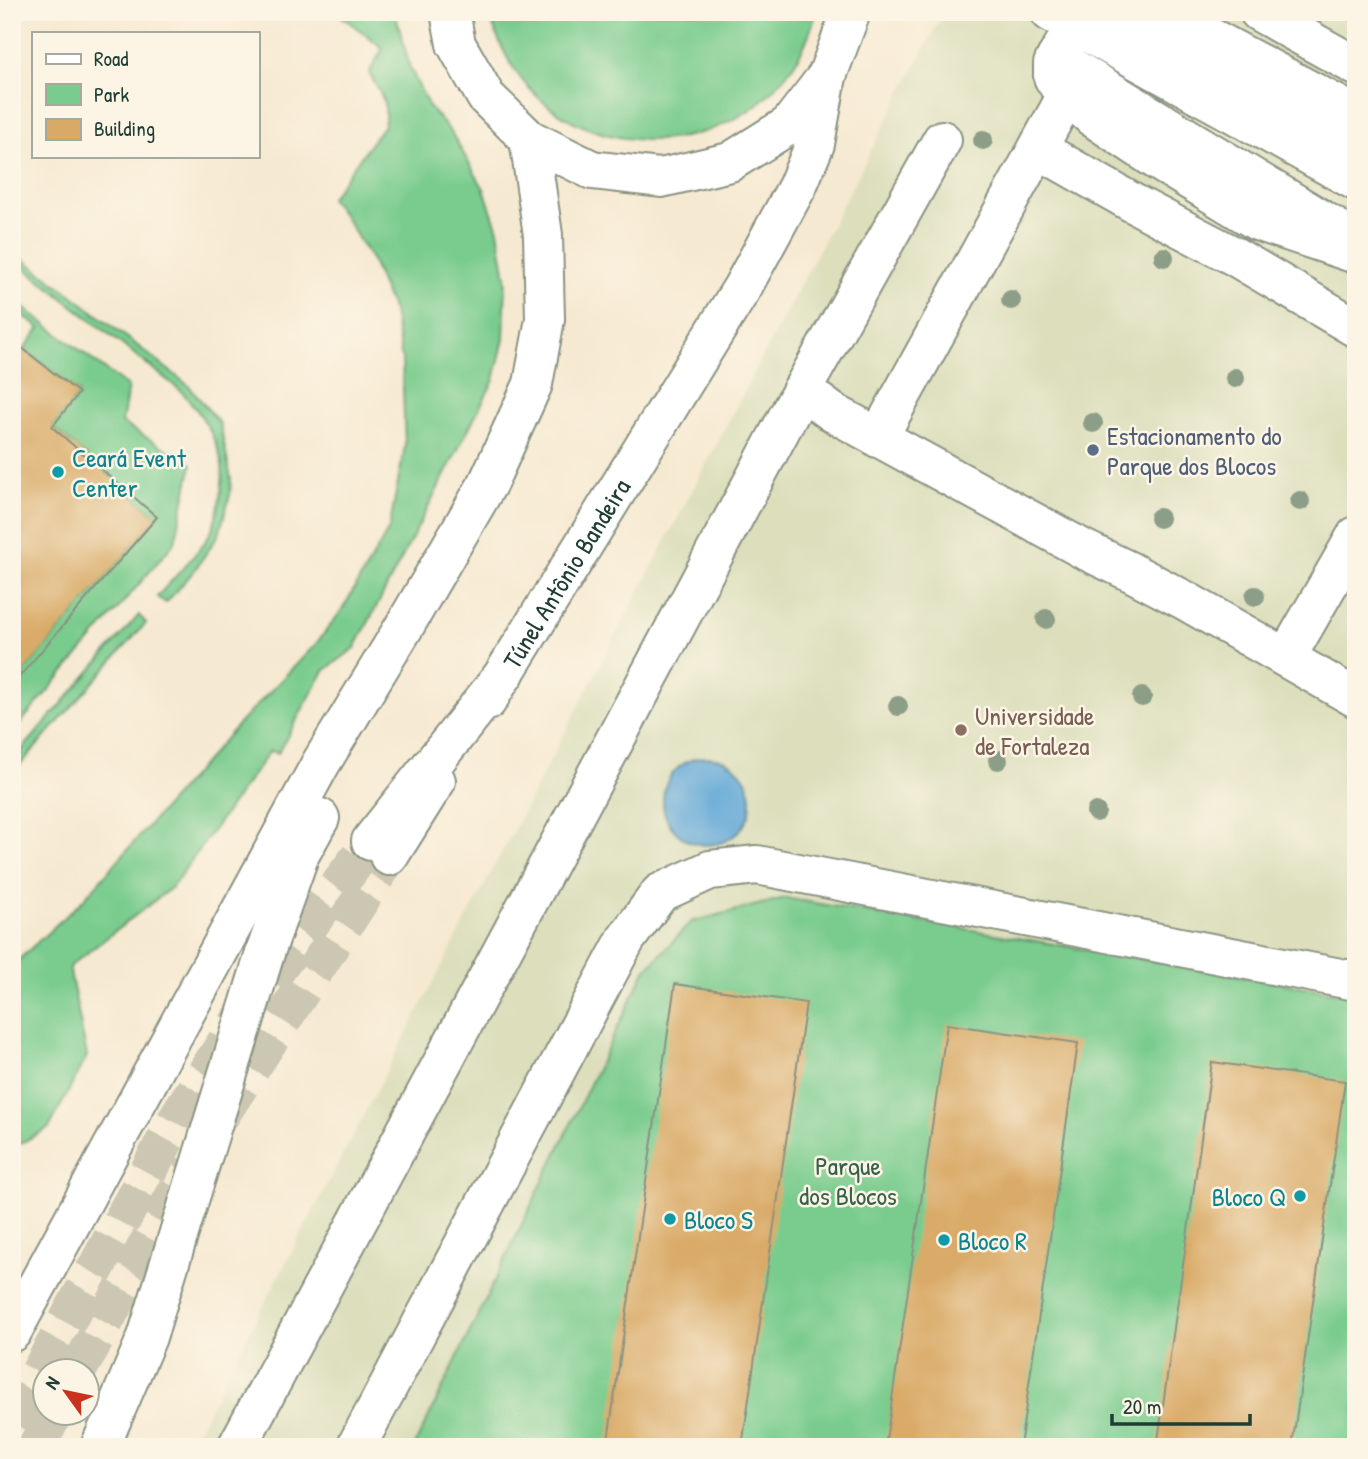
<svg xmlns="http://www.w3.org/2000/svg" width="1368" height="1459" font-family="'Patrick Hand',sans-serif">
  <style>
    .built { fill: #dcdebc }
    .green { fill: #7acc8e; stroke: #4c8461; stroke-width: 2 }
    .water { fill: #61a7d7; stroke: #407286; stroke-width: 2 }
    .building { fill: #d9aa67 }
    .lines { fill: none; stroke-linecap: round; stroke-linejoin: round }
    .major-tunnel { stroke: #cbc7b2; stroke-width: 38; stroke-dasharray: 38 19; stroke-linecap: butt }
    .highway-tunnel { stroke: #cbc7b2; stroke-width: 38; stroke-dasharray: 38 19; stroke-linecap: butt }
    .minor-casing { stroke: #8a9382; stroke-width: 42 }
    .major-casing { stroke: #8a9382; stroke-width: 42 }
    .highway-casing { stroke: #8a9382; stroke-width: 42 }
    .minor { stroke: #fff; stroke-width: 38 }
    .major { stroke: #fff; stroke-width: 38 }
    .highway { stroke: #fff; stroke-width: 38 }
    .tree { fill: #8c9e87 }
    .service-dot { fill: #5c6f8a; stroke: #fcf5e5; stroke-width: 2.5 }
    .culture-dot { fill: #0f9aa8; stroke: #fcf5e5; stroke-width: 2.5 }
    .education-dot { fill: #8d6e63; stroke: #fcf5e5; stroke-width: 2.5 }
    .labels { text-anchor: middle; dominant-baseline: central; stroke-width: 5; stroke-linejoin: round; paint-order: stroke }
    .service-label { font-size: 26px; fill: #4e5e75; stroke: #fcf5e5; text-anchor: start }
    .culture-label { font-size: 26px; fill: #0d838f; stroke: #fcf5e5; text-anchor: start }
    .street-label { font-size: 26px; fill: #1f3d34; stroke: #fcf5e5 }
    .education-label { font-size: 26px; fill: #785e54; stroke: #fcf5e5; text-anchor: start }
    .park-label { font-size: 26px; fill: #36614a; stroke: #fcf5e5 }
  </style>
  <rect width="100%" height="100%" fill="#fcf5e5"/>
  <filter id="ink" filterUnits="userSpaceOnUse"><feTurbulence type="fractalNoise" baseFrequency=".0143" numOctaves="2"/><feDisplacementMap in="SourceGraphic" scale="14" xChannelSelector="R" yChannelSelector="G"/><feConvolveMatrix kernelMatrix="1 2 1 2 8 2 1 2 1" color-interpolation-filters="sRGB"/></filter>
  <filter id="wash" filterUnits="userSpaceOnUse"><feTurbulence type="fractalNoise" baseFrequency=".00686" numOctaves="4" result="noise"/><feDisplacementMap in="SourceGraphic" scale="28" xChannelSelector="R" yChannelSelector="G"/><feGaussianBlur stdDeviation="1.57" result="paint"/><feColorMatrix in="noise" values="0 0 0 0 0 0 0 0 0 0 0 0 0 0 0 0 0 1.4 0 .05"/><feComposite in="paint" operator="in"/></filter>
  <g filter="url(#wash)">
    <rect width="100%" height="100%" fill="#f6e9d1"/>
    <polygon class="built" points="944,12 1356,12 1356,1447 189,1447"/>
    <g class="green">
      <path d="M336,12H395L410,68L429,107L451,132L484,189L498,230L506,277L504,339L494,380L355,648L324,671L278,753L270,751L172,887L69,967L87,1056L49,1128L12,1148V966L83,900L233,730L315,645L342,610L389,529L405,446L402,359L393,311L371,259L350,225L336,205L330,199L384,125C389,102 380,93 369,73L383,48Z"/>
      <path d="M489,12H817C810,32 803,53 790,70C778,85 764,100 748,111C680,156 584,149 528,87C508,65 497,40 489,12Z"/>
      <path d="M12,251L80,301L189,386L220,424L231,479L230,495L219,534L194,571L166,603L157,597C172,579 190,562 204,543C213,531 218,513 220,498C222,485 224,472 221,460C215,434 198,409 180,390L12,258Z"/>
      <polygon points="12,299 128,387 122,423 192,464 175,542 12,733 12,685 157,517 52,427 79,393 24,349 40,328 12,307"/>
      <polygon points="139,615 146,623 12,774 12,761"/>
      <polygon points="785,898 1356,996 1356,1447 414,1447 645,971 691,922"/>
    </g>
    <circle class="water" cx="707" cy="801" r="44"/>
    <g id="blocks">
      <g class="building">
        <polygon points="12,340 79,393 52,427 157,517 12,685"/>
        <polygon points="675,984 806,1003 742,1447 607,1447"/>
        <polygon points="947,1024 1078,1043 1020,1447 885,1447"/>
        <polygon points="1212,1062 1345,1081 1292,1447 1157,1447"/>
      </g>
    </g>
  </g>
  <g filter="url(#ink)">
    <use href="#blocks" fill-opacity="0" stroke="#8a9382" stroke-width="2"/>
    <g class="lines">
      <g class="major-tunnel">
        <polyline points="220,1116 389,856"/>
        <polyline points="77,1372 191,1165"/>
        <polyline points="36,1447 54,1414"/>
      </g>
      <polyline class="highway-tunnel" points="12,1423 180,1113 242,1017 371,841"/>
      <g class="minor-casing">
        <g id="minor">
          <polyline points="1050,12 1356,181"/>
          <polyline points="1084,12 1056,58 1053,64 1053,77 1060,88 1092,117 1158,161 1257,221 1356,254"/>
          <polyline points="1110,12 1356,150"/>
          <polyline points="1163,12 1356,115"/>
          <polyline points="1259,12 1356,66"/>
          <polyline points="1056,58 1347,235"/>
          <polyline points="1038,149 1133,203 1234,256 1356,328"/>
          <polyline points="802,390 942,140"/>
          <polyline points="878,438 1067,95"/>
          <polyline points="1286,658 1356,536"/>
          <polyline points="237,1447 802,390 832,412 1083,549 1131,572 1186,601 1356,698"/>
          <polyline points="356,1447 626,939 660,893 710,870 757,865 1356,981"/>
        </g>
      </g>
      <g class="major-casing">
        <g id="major">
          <polyline points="450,12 456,44 486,97 529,139 592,170 661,178 730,162 789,125 827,76 851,12"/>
          <path id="s1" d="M487,701L742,288L797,187L815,144L827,76"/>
          <polyline points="389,856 436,781"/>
        </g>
      </g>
      <g class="highway-casing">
        <g id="highway">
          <polyline points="371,841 505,673"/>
          <polyline points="12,1332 321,763 404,627 488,483 533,384 545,319 543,235 529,139"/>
          <polyline points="100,1447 147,1337 266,950 300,854 320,818"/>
        </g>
      </g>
      <use href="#minor" class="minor"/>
      <use href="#major" class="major"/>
      <use href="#highway" class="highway"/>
    </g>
    <g class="tree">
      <circle cx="983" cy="140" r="10"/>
      <circle cx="1164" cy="257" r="10"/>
      <circle cx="1011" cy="300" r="10"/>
      <circle cx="1235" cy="378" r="10"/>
      <circle cx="1093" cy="423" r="10"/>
      <circle cx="1300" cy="501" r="10"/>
      <circle cx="1159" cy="518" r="10"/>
      <circle cx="1255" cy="596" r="10"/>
      <circle cx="1046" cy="619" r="10"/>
      <circle cx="1142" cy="697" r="10"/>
      <circle cx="898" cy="706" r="10"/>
      <circle cx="998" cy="760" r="10"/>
      <circle cx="1096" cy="812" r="10"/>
    </g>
  </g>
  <circle class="service-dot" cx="1093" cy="450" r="7"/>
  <g class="culture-dot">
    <circle cx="58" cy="472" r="7"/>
    <circle cx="1300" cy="1196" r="7"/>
    <circle cx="670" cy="1219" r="7"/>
    <circle cx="944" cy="1240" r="7"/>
  </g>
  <circle class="education-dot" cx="961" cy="730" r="7"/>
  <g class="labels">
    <g class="service-label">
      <text x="1107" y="435">Estacionamento do<tspan x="1107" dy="30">Parque dos Blocos</tspan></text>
    </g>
    <g class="culture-label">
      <text x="72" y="457">Ceará Event<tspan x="72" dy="30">Center</tspan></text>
      <text x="1286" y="1196" text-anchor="end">Bloco Q</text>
      <text x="684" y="1219">Bloco S</text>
      <text x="958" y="1240">Bloco R</text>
    </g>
    <g class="street-label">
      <text stroke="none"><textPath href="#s1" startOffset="150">Túnel Antônio Bandeira</textPath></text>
    </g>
    <g class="education-label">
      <text x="975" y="715">Universidade<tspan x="975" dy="30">de Fortaleza</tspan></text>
    </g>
    <g class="park-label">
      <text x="848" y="1165">Parque<tspan x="848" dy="30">dos Blocos</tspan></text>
    </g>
  </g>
  <rect width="1368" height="1459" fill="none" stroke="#fcf5e5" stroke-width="42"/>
  <rect x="32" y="32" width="228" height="126" fill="#fcf5e5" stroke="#a4ab9e" stroke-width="2"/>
  <rect x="46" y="54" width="35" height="10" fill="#ffffff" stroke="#a4ab9e" stroke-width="2"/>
  <text x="94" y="66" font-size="21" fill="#1f3d34">Road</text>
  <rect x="46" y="84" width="35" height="21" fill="#7acc8e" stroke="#a4ab9e" stroke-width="2"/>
  <text x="94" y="102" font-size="21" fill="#1f3d34">Park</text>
  <rect x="46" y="119" width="35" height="21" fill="#d9aa67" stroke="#a4ab9e" stroke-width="2"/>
  <text x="94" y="136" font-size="21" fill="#1f3d34">Building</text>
  <g transform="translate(66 1392) rotate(303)"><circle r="33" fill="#fcf5e5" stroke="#a4ab9e" stroke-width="2"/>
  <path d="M0-5L12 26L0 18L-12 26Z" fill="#c8321e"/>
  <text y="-10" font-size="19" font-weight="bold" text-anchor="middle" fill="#1f3d34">N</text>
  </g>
  <path d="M1112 1414v10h138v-10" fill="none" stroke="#1f3d34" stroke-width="3.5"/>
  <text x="1123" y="1414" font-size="21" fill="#1f3d34" stroke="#fcf5e5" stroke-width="5" paint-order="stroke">20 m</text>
</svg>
